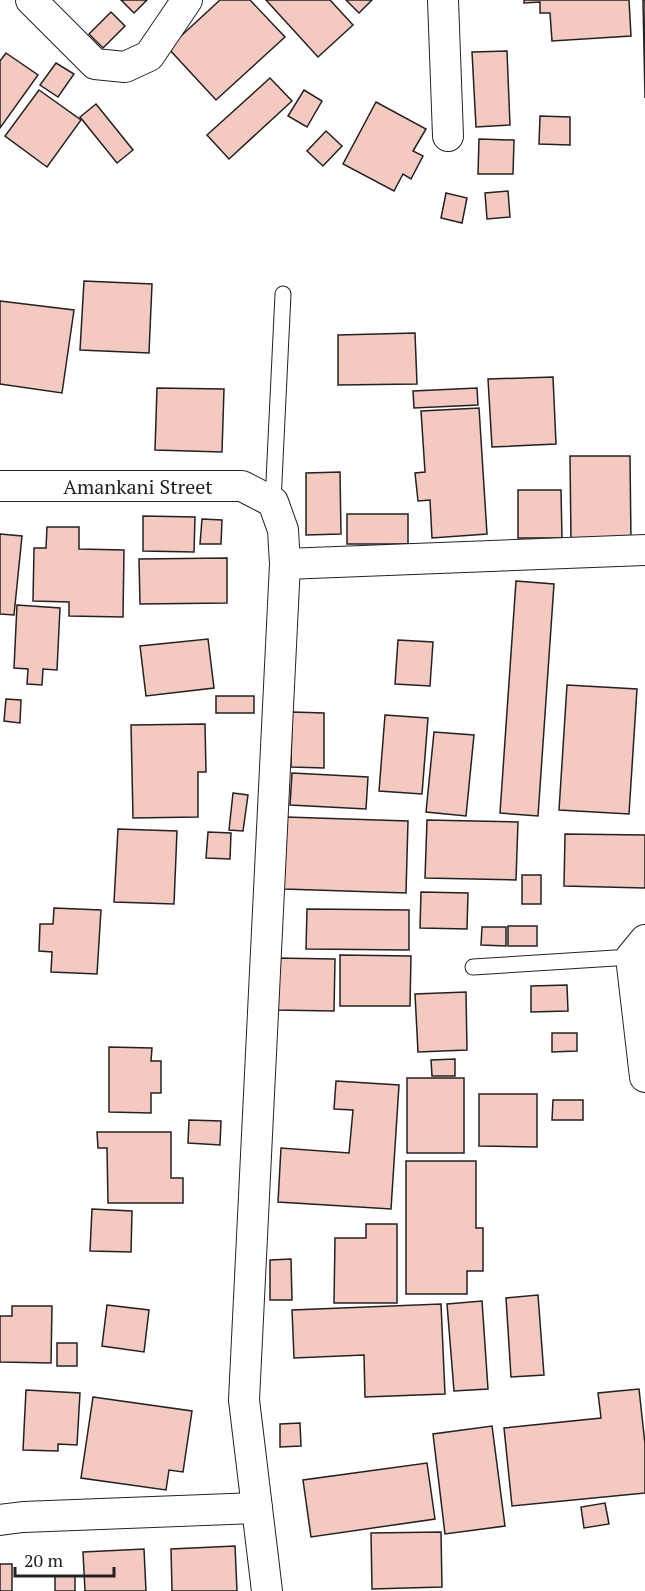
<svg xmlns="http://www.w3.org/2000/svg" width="645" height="1591" font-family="'PT Serif',serif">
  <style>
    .building { fill: #f3c9c0; stroke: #222; stroke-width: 1.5 }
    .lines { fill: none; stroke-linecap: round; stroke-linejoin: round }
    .lane-casing { stroke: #222; stroke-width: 17 }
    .street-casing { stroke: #222; stroke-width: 32 }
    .lane { stroke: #fff; stroke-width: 15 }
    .street { stroke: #fff; stroke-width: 30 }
    .labels { text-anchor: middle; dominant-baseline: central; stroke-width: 4.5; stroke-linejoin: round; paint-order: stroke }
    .street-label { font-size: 20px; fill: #222; stroke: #fff }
  </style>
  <rect width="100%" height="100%" fill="#fff"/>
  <g class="building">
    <polygon points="121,0 147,0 134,13"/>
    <polygon points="220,0 250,0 285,37 216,100 168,48"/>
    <polygon points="266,0 330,0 353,25 318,57"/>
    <polygon points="346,0 372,0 359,13"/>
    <polygon points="524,0 629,0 631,36 552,41 550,13 540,13 540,2 524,3"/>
    <polygon points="643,0 645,0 645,98"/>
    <polygon points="111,12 125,26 103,48 89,34"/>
    <polygon points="507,51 510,125 476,127 472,52"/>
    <polygon points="6,53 38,75 0,128 0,61"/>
    <polygon points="56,63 74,74 58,97 40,85"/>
    <polygon points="270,78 292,101 229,159 207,135"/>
    <polygon points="39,90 81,120 47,167 5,136"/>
    <polygon points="304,90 322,101 307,127 288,116"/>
    <polygon points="376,102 426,129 413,151 423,156 411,179 403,174 394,191 343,164"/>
    <polygon points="96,104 133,150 117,163 80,117"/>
    <polygon points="540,116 570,117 570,145 539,144"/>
    <polygon points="326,131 342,146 323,166 307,151"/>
    <polygon points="479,139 514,140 513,174 478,174"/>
    <polygon points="508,191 510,217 487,219 485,193"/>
    <polygon points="446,193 467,198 462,223 441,218"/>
    <polygon points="84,281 152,284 149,353 80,350"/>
    <polygon points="0,301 74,310 62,393 0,384"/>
    <polygon points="415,333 417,384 338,385 338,335"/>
    <polygon points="553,377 556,444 492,447 488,379"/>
    <polygon points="157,388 224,389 222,452 155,450"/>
    <polygon points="477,388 478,405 414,408 413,391"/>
    <polygon points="479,408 487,534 432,538 430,500 418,501 415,473 425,472 421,411"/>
    <polygon points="570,456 630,456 631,542 571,542"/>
    <polygon points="340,472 341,534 306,535 306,473"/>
    <polygon points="518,490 561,490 562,538 518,538"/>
    <rect x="347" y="514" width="61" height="30"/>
    <polygon points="143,516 195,517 194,552 143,551"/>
    <polygon points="202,519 222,520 221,544 200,544"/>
    <polygon points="47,527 79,527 79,549 124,550 123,617 69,616 69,602 33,601 34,548 46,548"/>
    <polygon points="0,534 22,536 14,615 0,614"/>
    <polygon points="227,558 227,603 140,604 139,559"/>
    <polygon points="516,581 554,584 538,816 500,813"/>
    <polygon points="17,605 60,608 57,670 43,669 42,685 27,684 28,669 14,668"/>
    <polygon points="208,639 214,688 146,696 140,646"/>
    <polygon points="398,640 433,642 430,686 395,684"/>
    <polygon points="567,685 637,689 629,814 559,810"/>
    <rect x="216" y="696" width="38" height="17"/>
    <polygon points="6,699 21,700 20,723 4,721"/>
    <polygon points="292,712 324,713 324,768 291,767"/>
    <polygon points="385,715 428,718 422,794 379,791"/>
    <polygon points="205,724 206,772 198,772 198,817 133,818 131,725"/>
    <polygon points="434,732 474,735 466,816 426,812"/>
    <polygon points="292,773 368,777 366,809 290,805"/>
    <polygon points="233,793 248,795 243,831 229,830"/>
    <polygon points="286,817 408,821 406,893 284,889"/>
    <polygon points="427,820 518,822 516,880 425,878"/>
    <polygon points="118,829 177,831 174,904 114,902"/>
    <polygon points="208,832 231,833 230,859 206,858"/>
    <polygon points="565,834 645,835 645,888 564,886"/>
    <rect x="522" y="875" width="19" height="29"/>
    <polygon points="421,892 468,893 467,929 420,928"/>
    <polygon points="54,908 101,910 97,974 51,972 52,952 39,951 40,924 53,924"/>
    <polygon points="307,909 409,910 409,950 306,949"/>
    <rect x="508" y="926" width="29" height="20"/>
    <polygon points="482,927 506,927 506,946 481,945"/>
    <polygon points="340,955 411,956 410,1006 340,1006"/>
    <polygon points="274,958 335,959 334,1011 274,1010"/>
    <polygon points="567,985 568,1011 531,1012 531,986"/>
    <polygon points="466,992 467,1050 418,1052 415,994"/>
    <polygon points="552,1033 577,1033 577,1051 552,1052"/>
    <polygon points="109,1047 152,1048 151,1061 161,1061 161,1093 151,1093 151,1113 109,1112"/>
    <polygon points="455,1059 455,1076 432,1076 431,1060"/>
    <rect x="407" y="1078" width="57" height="75"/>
    <polygon points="336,1081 399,1085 391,1209 278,1202 281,1148 349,1153 353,1110 334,1109"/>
    <polygon points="479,1094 537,1094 537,1147 479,1146"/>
    <polygon points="553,1100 583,1100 583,1120 552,1120"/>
    <polygon points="189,1120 221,1121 220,1145 188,1143"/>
    <polygon points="97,1132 171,1132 171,1178 183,1178 183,1203 108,1203 107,1148 98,1148"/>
    <polygon points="406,1161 476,1161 476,1228 483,1228 483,1271 467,1271 467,1294 406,1294"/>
    <polygon points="92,1209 132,1211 131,1252 90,1251"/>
    <polygon points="366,1224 397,1224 397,1303 334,1303 335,1238 366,1238"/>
    <polygon points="291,1259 292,1300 270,1300 270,1260"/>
    <polygon points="538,1295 544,1375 511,1377 506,1298"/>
    <polygon points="482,1301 488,1389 454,1391 447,1304"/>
    <polygon points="441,1304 445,1394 365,1397 364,1355 294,1358 292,1310"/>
    <polygon points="107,1305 149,1310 144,1352 102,1346"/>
    <polygon points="12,1306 52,1306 51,1363 0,1362 0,1316 12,1316"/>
    <rect x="57" y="1343" width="20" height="23"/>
    <polygon points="639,1389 645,1444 645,1493 512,1506 504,1428 601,1418 598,1393"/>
    <polygon points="26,1390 80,1393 77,1445 58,1444 58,1451 23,1450"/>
    <polygon points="93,1397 192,1411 183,1472 169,1470 166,1490 81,1478"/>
    <polygon points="300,1423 301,1446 280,1447 280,1424"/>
    <polygon points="492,1426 505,1526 445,1534 433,1434"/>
    <polygon points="427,1463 435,1519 311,1537 303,1480"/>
    <polygon points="605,1503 609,1524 584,1528 581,1507"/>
    <polygon points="441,1532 442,1587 372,1589 371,1533"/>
    <polygon points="235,1546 237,1591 172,1591 171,1549"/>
    <polygon points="144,1549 146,1591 85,1591 83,1552"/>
    <rect x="0" y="1564" width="12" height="27"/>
    <rect x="55" y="1576" width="20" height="15"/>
  </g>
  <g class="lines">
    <g class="lane-casing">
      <g id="lane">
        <polyline points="273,502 283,294"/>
        <polyline points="473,967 631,957"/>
      </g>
    </g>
    <g class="street-casing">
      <g id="street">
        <polyline points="31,0 95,64 125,67 149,56 187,0"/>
        <polyline points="443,0 448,136"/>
        <path id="s1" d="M0,486H242L273,502L283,530L285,564L244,1400L267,1591"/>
        <polyline points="285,564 645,550"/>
        <polyline points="645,940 631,957 645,1077"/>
        <polyline points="0,1520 23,1517 257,1508"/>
      </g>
    </g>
    <use href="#lane" class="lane"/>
    <use href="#street" class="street"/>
  </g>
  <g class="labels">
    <g class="street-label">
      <text stroke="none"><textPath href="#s1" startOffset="138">Amankani Street</textPath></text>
    </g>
  </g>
  <path d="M15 1567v9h99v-9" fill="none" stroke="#222222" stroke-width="3"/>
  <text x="24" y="1567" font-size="18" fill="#222222" stroke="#ffffff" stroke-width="4.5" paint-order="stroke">20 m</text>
</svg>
